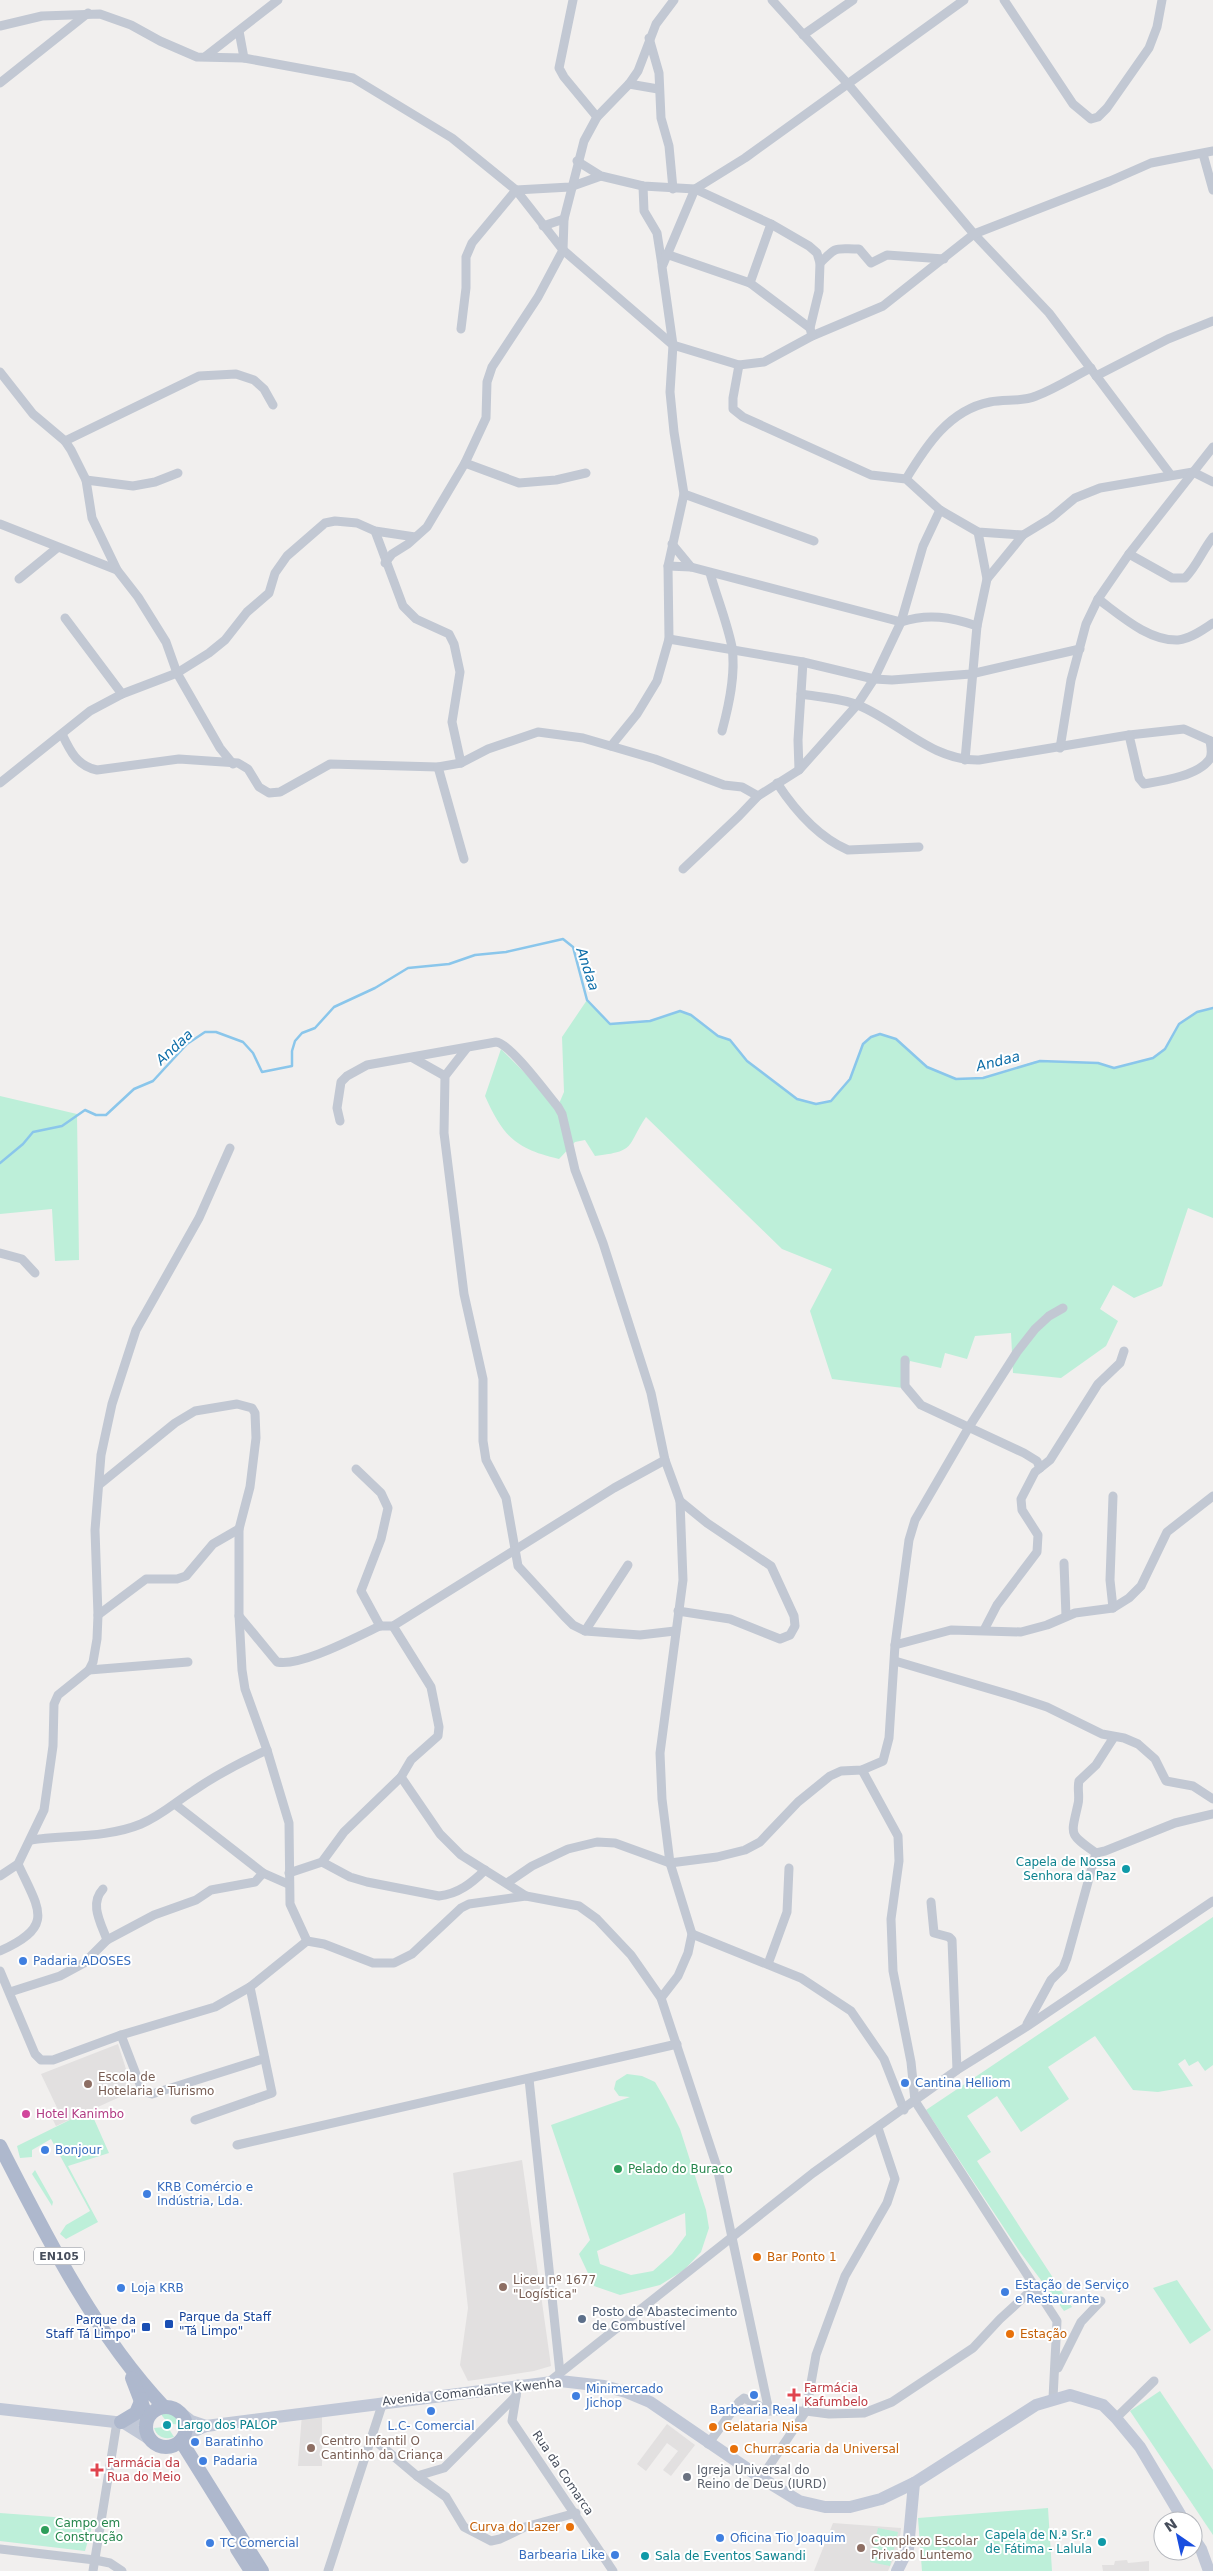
<svg xmlns="http://www.w3.org/2000/svg" width="1213" height="2571" font-family="'DejaVu Sans',sans-serif">
  <style>
    .education { fill: #e2e0e0 }
    .green { fill: #bdefd9; fill-rule: evenodd }
    .lines { fill: none; stroke-linecap: round; stroke-linejoin: round }
    .stream { stroke: #8ac6eb; stroke-width: 2.5 }
    .street { stroke: #c2c8d3; stroke-width: 9 }
    .secondary { stroke: #c1c8d7; stroke-width: 12 }
    .primary { stroke: #aeb8cd; stroke-width: 14 }
    .culture-dot { fill: #0f9aa8; stroke: #fff; stroke-width: 2 }
    .shop-dot { fill: #3f7fe0; stroke: #fff; stroke-width: 2 }
    .education-dot { fill: #8d6e63; stroke: #fff; stroke-width: 2 }
    .hotel-dot { fill: #d1479c; stroke: #fff; stroke-width: 2 }
    .leisure-dot { fill: #2e9e5b; stroke: #fff; stroke-width: 2 }
    .food-dot { fill: #e8710a; stroke: #fff; stroke-width: 2 }
    .service-dot { fill: #5c6f8a; stroke: #fff; stroke-width: 2 }
    .transit-dot { fill: #1a4fb4; stroke: #fff; stroke-width: 2 }
    .health-dot { fill: #e0444e; stroke: #fff; stroke-width: 2 }
    .worship-dot { fill: #6b7280; stroke: #fff; stroke-width: 2 }
    .labels { text-anchor: middle; dominant-baseline: central; stroke-width: 4; stroke-linejoin: round; paint-order: stroke }
    .shield { fill: #fff; stroke: #7e838d; stroke-width: 1 }
    .shield-label { font-size: 11px; font-weight: bold; fill: #474e5c }
    .culture-label { font-size: 12px; fill: #0d838f; stroke: #fff; text-anchor: end }
    .shop-label { font-size: 12px; fill: #366cbe; stroke: #fff; text-anchor: start }
    .education-label { font-size: 12px; fill: #785e54; stroke: #fff; text-anchor: start }
    .hotel-label { font-size: 12px; fill: #b23c85; stroke: #fff; text-anchor: start }
    .leisure-label { font-size: 12px; fill: #27864d; stroke: #fff; text-anchor: start }
    .food-label { font-size: 12px; fill: #c56008; stroke: #fff; text-anchor: start }
    .service-label { font-size: 12px; fill: #4e5e75; stroke: #fff; text-anchor: start }
    .transit-label { font-size: 12px; fill: #164399; stroke: #fff; text-anchor: start }
    .health-label { font-size: 12px; fill: #be3a42; stroke: #fff; text-anchor: start }
    .street-label { font-size: 12px; fill: #474e5c; stroke: #fff }
    .worship-label { font-size: 12px; fill: #5b616d; stroke: #fff; text-anchor: start }
    .water-label { font-size: 14px; font-style: italic; fill: #0d6da8; stroke: #fff }
  </style>
  <rect width="100%" height="100%" fill="#f1efee"/>
  <g class="education">
    <polygon points="118,2044 133,2091 56,2126 53,2120 61,2116 41,2074"/>
    <polygon points="522,2160 551,2366 534,2371 468,2381 460,2365 468,2308 453,2173"/>
    <polygon points="302,2414 322,2415 322,2466 298,2466"/>
    <polygon points="667,2424 695,2445 671,2476 663,2470 678,2451 667,2443 646,2471 637,2464"/>
    <polygon points="833,2523 901,2528 899,2547 888,2571 814,2571"/>
    <polygon points="1127,2560 1128,2563 1149,2561 1149,2571 1103,2571 1102,2565 1114,2565 1115,2561"/>
  </g>
  <g class="green">
    <path d="M587,1000L610,1024L650,1021L680,1011L691,1015L718,1036L730,1040L747,1061L797,1099L816,1104L831,1101L850,1079L863,1044L871,1037L880,1034L896,1039L927,1067L956,1079L983,1078L1036,1061L1098,1063L1114,1068L1153,1058L1165,1049L1179,1024L1197,1012L1213,1008V1218L1188,1208L1162,1286L1134,1298L1113,1285L1100,1309L1118,1321L1106,1346L1061,1378L1013,1373L1011,1333L975,1336L967,1359L945,1353L941,1368L910,1361L903,1388L832,1379L810,1311L832,1269L782,1249L646,1117C626,1147 637,1151 595,1156L585,1140L575,1142L559,1159C515,1149 503,1136 485,1096L501,1049L558,1106L564,1092L562,1037Z"/>
    <polygon points="0,1096 77,1114 79,1260 55,1261 52,1209 0,1214"/>
    <polygon points="1213,1917 1213,2065 1205,2071 1198,2061 1189,2066 1185,2059 1178,2064 1193,2086 1158,2092 1133,2090 1095,2036 1048,2067 1069,2099 1021,2132 997,2096 967,2116 991,2152 977,2161 1072,2307 1064,2311 1020,2252 926,2110"/>
    <path d="M627,2074L642,2076L655,2082L666,2101L680,2129L706,2210L709,2228L701,2252L684,2270L660,2285L620,2295L594,2286L579,2254L590,2240L551,2125L630,2097L619,2096L614,2089L616,2081ZM685,2213L686,2235L672,2254L653,2271L631,2275L600,2264L597,2251Z"/>
    <polygon points="90,2110 109,2153 68,2166 98,2222 66,2239 60,2234 66,2225 90,2211 51,2139 32,2150 32,2157 20,2158 17,2146"/>
    <polygon points="35,2170 53,2202 52,2206 32,2174"/>
    <polygon points="1177,2280 1211,2330 1190,2344 1153,2288"/>
    <polygon points="1160,2391 1213,2470 1213,2535 1130,2411"/>
    <path d="M167,2413L175,2415L180,2424C170,2425 167,2423 161,2414Z"/>
    <path d="M164,2427L169,2429L174,2437C165,2440 157,2437 154,2428Z"/>
    <polygon points="1048,2508 1052,2571 922,2571 918,2518"/>
    <polygon points="0,2513 94,2520 85,2551 0,2541"/>
    <polygon points="878,2528 898,2532 890,2566 870,2562"/>
  </g>
  <g class="lines">
    <polyline class="stream" points="0,1163 23,1144 33,1132 62,1126 85,1110 96,1115 106,1115 134,1089 153,1081 187,1044 205,1032 216,1032 243,1042 253,1053 262,1072 292,1066 292,1051 295,1041 302,1033 315,1028 334,1007 375,988 408,968 449,964 475,955 506,952 563,939 573,947 587,1000 610,1024 650,1021 680,1011 691,1015 718,1036 730,1040 747,1061 797,1099 816,1104 831,1101 850,1079 863,1044 871,1037 880,1034 896,1039 927,1067 956,1079 983,1078 1040,1061 1098,1063 1114,1068 1153,1058 1165,1049 1179,1024 1197,1012 1213,1008"/>
    <g class="street">
      <polyline points="573,0 559,68 564,77 597,117"/>
      <polyline points="772,0 847,83 974,234 1049,313 1170,474"/>
      <polyline points="1004,0 1073,104 1091,119 1098,117 1107,108 1149,48 1157,27 1162,0"/>
      <polyline points="0,26 42,16 100,14 131,25 160,41 197,57 244,58 353,78 452,138 516,190 563,250 673,345 739,365 764,362 812,336 883,306 974,234 1110,181 1151,163 1213,151"/>
      <polyline points="239,31 244,58"/>
      <polyline points="803,35 853,0"/>
      <polyline points="649,38 659,73 661,118 669,146 673,189"/>
      <polyline points="206,56 278,0"/>
      <polyline points="0,83 88,13"/>
      <polyline points="629,84 658,89"/>
      <polyline points="1203,154 1213,190"/>
      <polyline points="577,161 601,176 643,186 695,189 745,158 964,0"/>
      <polyline points="643,186 644,211 657,233 662,265"/>
      <polyline points="543,226 564,219"/>
      <polyline points="666,254 750,283 810,328"/>
      <path d="M820,263C838,245 835,249 859,249L871,263L887,255L944,259"/>
      <polyline points="750,283 771,224"/>
      <polyline points="461,329 466,288 466,257 472,243 516,190 570,187 601,176"/>
      <polyline points="739,365 733,398 733,409 743,417 871,475 906,479 940,510 978,532 1023,535 1051,518 1075,498 1100,488 1193,472 1213,482"/>
      <polyline points="0,372 33,414 65,441 71,450 86,480 92,518 117,570 138,597 166,642 177,673 220,748 233,764"/>
      <polyline points="1096,376 1168,339 1213,321"/>
      <polyline points="65,441 199,376 236,374 254,380 264,389 273,405"/>
      <polyline points="465,463 519,483 556,480 586,473"/>
      <path d="M906,479C926,446 949,410 990,402C1005,399 1022,402 1036,396C1055,389 1073,377 1091,368"/>
      <polyline points="86,480 133,486 155,482 178,473"/>
      <polyline points="684,494 814,541"/>
      <polyline points="0,524 117,570"/>
      <polyline points="375,531 403,606 416,619 449,634 454,644 460,672 452,722 461,763"/>
      <polyline points="672,544 691,567"/>
      <path d="M1129,554L1172,578H1185C1197,566 1202,551 1213,537"/>
      <polyline points="385,563 392,554 408,544 427,527 465,463 486,418 487,382 492,367 538,297 563,250 564,219 584,141 597,117 629,84 638,71 656,24 674,0"/>
      <path d="M668,566L691,567L901,622C928,613 951,617 977,626"/>
      <path d="M710,573C717,598 727,622 732,647C736,674 729,705 722,731"/>
      <polyline points="19,579 57,548"/>
      <polyline points="987,579 1023,535"/>
      <path d="M1098,599C1120,615 1148,641 1178,640C1190,639 1203,630 1213,623"/>
      <polyline points="65,618 122,694"/>
      <polyline points="669,639 803,662 874,679 892,680 971,674 1080,649"/>
      <path d="M801,694C819,697 841,698 858,705C899,722 932,761 979,760L1129,735L1184,729L1213,742"/>
      <path d="M62,734C70,751 77,766 97,770L179,759L238,763L248,769L259,787L269,793L280,792L330,764L438,767L461,763L488,749L538,732L583,738L655,759L724,785L742,787L758,796"/>
      <path d="M1129,735L1139,778L1144,784C1162,781 1197,776 1209,760C1213,755 1211,747 1210,741"/>
      <polyline points="611,746 637,714 657,681 669,639 668,566 684,494 674,432 670,392 673,345 662,267 695,189 771,224 809,246 817,253 820,263 819,291 810,328 812,336"/>
      <polyline points="1060,748 1071,680 1086,624 1098,599 1129,554 1213,447"/>
      <polyline points="965,760 977,626 987,579 978,532"/>
      <polyline points="438,767 464,859"/>
      <polyline points="799,770 798,740 803,662"/>
      <polyline points="0,783 90,711 122,694 177,673 209,653 225,640 247,612 269,593 275,573 287,556 325,523 335,521 357,523 375,531 415,537"/>
      <path d="M777,783C794,809 818,837 848,850L919,847"/>
      <polyline points="683,869 739,816 758,796 799,770 857,705 874,679 901,622 923,546 940,510"/>
      <polyline points="466,1049 445,1076 444,1133 464,1294 483,1379 483,1441 486,1460 506,1498 518,1566 564,1616 573,1625 585,1631 640,1635 675,1631"/>
      <polyline points="413,1058 445,1076"/>
      <path d="M340,1121L337,1108L341,1082L347,1076L367,1065L496,1042C510,1043 547,1094 558,1107L562,1114L575,1170L603,1243L651,1393L665,1460L680,1501L683,1580L660,1753L662,1799L670,1863L692,1934L688,1953L678,1976L661,1998"/>
      <polyline points="0,1253 22,1259 35,1273"/>
      <polyline points="905,1360 905,1386 921,1405 1024,1453 1037,1461 1040,1468"/>
      <polyline points="356,1469 381,1493 388,1508 381,1539 361,1591 380,1626"/>
      <polyline points="100,1484 175,1423 195,1411 237,1404 252,1408 255,1413 256,1438 250,1487 239,1529 239,1615 242,1670 245,1689 267,1750 289,1823 290,1904 307,1941"/>
      <polyline points="1064,1563 1066,1616"/>
      <polyline points="1113,1608 1110,1580 1113,1496"/>
      <polyline points="678,1611 730,1619 780,1639 790,1635 795,1626 794,1616 771,1566 707,1523 680,1501"/>
      <polyline points="98,1615 146,1579 177,1579 186,1576 213,1544 239,1529"/>
      <path d="M239,1616L277,1662C301,1667 356,1637 380,1626H393L614,1488L665,1460"/>
      <polyline points="984,1630 997,1605 1037,1552 1038,1535 1022,1510 1021,1499 1035,1472 1050,1460 1098,1384 1120,1363 1124,1351"/>
      <polyline points="585,1631 628,1565"/>
      <polyline points="895,1645 951,1630 1021,1632 1047,1625 1075,1613 1113,1608 1129,1598 1141,1586 1167,1532 1213,1496"/>
      <polyline points="895,1661 1017,1697 1047,1707 1102,1734 1124,1738 1138,1744 1155,1759 1166,1781 1193,1786 1213,1799"/>
      <polyline points="89,1670 188,1662"/>
      <path d="M1114,1737L1096,1765L1079,1781C1077,1788 1080,1797 1078,1804C1071,1836 1068,1833 1096,1853L1105,1851L1175,1823L1213,1814"/>
      <polyline points="862,1770 898,1836 899,1861 891,1919 893,1971 911,2062 915,2101 1057,2321 1053,2398"/>
      <polyline points="401,1777 440,1834 461,1855 526,1896"/>
      <polyline points="176,1805 263,1873 288,1884"/>
      <path d="M31,1840C67,1835 107,1838 141,1824C162,1815 174,1803 193,1791C216,1775 241,1762 267,1750"/>
      <path d="M322,1862L350,1877L367,1882L439,1896C458,1894 472,1883 485,1870"/>
      <polyline points="289,1873 322,1862 344,1832 401,1777 411,1760 438,1736 439,1727 431,1687 393,1626"/>
      <polyline points="0,1876 18,1864 44,1810 53,1746 54,1704 58,1695 89,1670 93,1662 97,1639 98,1615 95,1530 101,1455 112,1404 136,1330 199,1218 230,1148"/>
      <polyline points="507,1883 532,1866 568,1849 597,1842 615,1843 670,1863 717,1857 745,1850 760,1842 798,1802 830,1776 841,1771 862,1770 883,1761 889,1738 895,1645 909,1540 915,1520 969,1427 1017,1352 1035,1329 1049,1316 1063,1308"/>
      <path d="M103,1889C89,1904 101,1923 107,1940"/>
      <polyline points="931,1902 934,1933 949,1937 952,1940 957,2070"/>
      <polyline points="692,1934 801,1978 851,2011 884,2059 904,2110"/>
      <path d="M0,1951C56,1926 39,1910 18,1864"/>
      <polyline points="768,1964 787,1912 789,1868"/>
      <polyline points="0,1971 35,2054 41,2060 53,2060 121,2035 215,2007 250,1987 307,1941 324,1944 373,1963 394,1963 412,1954 461,1908 469,1904 526,1896 579,1906 597,1919 631,1955 661,1998 717,2167 769,2411 806,2411 829,2414 864,2413 892,2402 973,2348 1000,2319 1035,2287"/>
      <polyline points="10,1992 60,1976 84,1963 107,1940 154,1915 196,1900 211,1890 255,1882 263,1873"/>
      <polyline points="1027,2024 1051,1980 1063,1968 1067,1958 1096,1853"/>
      <polyline points="121,2035 141,2087 145,2092 152,2094 263,2059"/>
      <polyline points="529,2079 560,2373"/>
      <polyline points="195,2120 272,2093 250,1987"/>
      <polyline points="237,2145 677,2044"/>
      <polyline points="1058,2368 1081,2322 1101,2301"/>
      <polyline points="550,2381 813,2173 957,2070 1026,2027 1213,1901"/>
      <polyline points="518,2384 512,2421 613,2571"/>
      <polyline points="1116,2418 1154,2381"/>
      <polyline points="372,2438 417,2476 444,2468 516,2396"/>
      <polyline points="708,2444 739,2402 744,2398 769,2411"/>
      <polyline points="417,2476 446,2497 464,2527 491,2541 500,2539 525,2527 576,2513"/>
      <polyline points="761,2478 806,2411 816,2355 845,2276 887,2203 895,2179 878,2128"/>
      <polyline points="0,2549 95,2560 110,2563 122,2571"/>
      <polyline points="93,2571 117,2422"/>
      <polyline points="328,2571 383,2402"/>
    </g>
    <g class="secondary">
      <polyline points="0,2409 124,2423 147,2417"/>
      <polyline points="182,2414 191,2421 206,2426"/>
      <polyline points="124,2423 151,2440"/>
      <polyline points="185,2435 206,2426 560,2381 604,2386 626,2392 650,2402 761,2478 799,2501 825,2507 850,2507 881,2499 914,2483 1036,2405 1070,2395 1103,2405 1116,2418 1140,2447 1184,2521"/>
      <polyline points="1193,2537 1201,2549 1209,2571"/>
      <polyline points="897,2571 908,2549 914,2483"/>
    </g>
    <g class="primary">
      <path d="M0,2146C46,2236 95,2334 164,2407"/>
      <polyline points="132,2378 147,2417"/>
      <circle cx="166" cy="2427" r="20"/>
      <polyline points="121,2422 136,2413 142,2399"/>
      <polyline points="181,2441 262,2571"/>
      <polyline points="237,2549 251,2571"/>
    </g>
  </g>
  <g class="culture-dot">
    <circle cx="1126" cy="1869" r="5"/>
    <circle cx="167" cy="2425" r="5"/>
    <circle cx="1102" cy="2542" r="5"/>
    <circle cx="645" cy="2556" r="5"/>
  </g>
  <g class="shop-dot">
    <circle cx="23" cy="1961" r="5"/>
    <circle cx="905" cy="2083" r="5"/>
    <circle cx="45" cy="2150" r="5"/>
    <circle cx="147" cy="2194" r="5"/>
    <circle cx="121" cy="2288" r="5"/>
    <circle cx="1005" cy="2292" r="5"/>
    <circle cx="754" cy="2395" r="5"/>
    <circle cx="576" cy="2396" r="5"/>
    <circle cx="431" cy="2411" r="5"/>
    <circle cx="195" cy="2442" r="5"/>
    <circle cx="203" cy="2461" r="5"/>
    <circle cx="720" cy="2538" r="5"/>
    <circle cx="210" cy="2543" r="5"/>
    <circle cx="615" cy="2555" r="5"/>
  </g>
  <g class="education-dot">
    <circle cx="88" cy="2084" r="5"/>
    <circle cx="503" cy="2287" r="5"/>
    <circle cx="311" cy="2448" r="5"/>
    <circle cx="861" cy="2548" r="5"/>
  </g>
  <circle class="hotel-dot" cx="26" cy="2114" r="5"/>
  <g class="leisure-dot">
    <circle cx="618" cy="2169" r="5"/>
    <circle cx="45" cy="2530" r="5"/>
  </g>
  <g class="food-dot">
    <circle cx="757" cy="2257" r="5"/>
    <circle cx="1010" cy="2334" r="5"/>
    <circle cx="713" cy="2427" r="5"/>
    <circle cx="734" cy="2449" r="5"/>
    <circle cx="570" cy="2527" r="5"/>
  </g>
  <circle class="service-dot" cx="582" cy="2319" r="5"/>
  <g class="transit-dot">
    <rect x="164" y="2319" width="10" height="10" rx="2.5"/>
    <rect x="141" y="2322" width="10" height="10" rx="2.5"/>
  </g>
  <g class="health-dot">
    <path d="M791.5 2387.5h5v5h5v5h-5v5h-5v-5h-5v-5h5z"/>
    <path d="M94.5 2462.5h5v5h5v5h-5v5h-5v-5h-5v-5h5z"/>
  </g>
  <circle class="worship-dot" cx="687" cy="2477" r="5"/>
  <g class="labels">
    <rect class="shield" x="34" y="2247.5" width="50" height="17" rx="4"/>
    <g class="shield-label">
      <text x="59" y="2256">EN105</text>
    </g>
    <g class="culture-label">
      <text x="1116" y="1862">Capela de Nossa<tspan x="1116" dy="14">Senhora da Paz</tspan></text>
      <text x="177" y="2425" text-anchor="start">Largo dos PALOP</text>
      <text x="1092" y="2535">Capela de N.ª Sr.ª<tspan x="1092" dy="14">de Fátima - Lalula</tspan></text>
      <text x="655" y="2556" text-anchor="start">Sala de Eventos Sawandi</text>
    </g>
    <g class="shop-label">
      <text x="33" y="1961">Padaria ADOSES</text>
      <text x="915" y="2083">Cantina Helliom</text>
      <text x="55" y="2150">Bonjour</text>
      <text x="157" y="2187">KRB Comércio e<tspan x="157" dy="14">Indústria, Lda.</tspan></text>
      <text x="1015" y="2285">Estação de Serviço<tspan x="1015" dy="14">e Restaurante</tspan></text>
      <text x="131" y="2288">Loja KRB</text>
      <text x="586" y="2389">Minimercado<tspan x="586" dy="14">Jichop</tspan></text>
      <text x="754" y="2410" text-anchor="middle">Barbearia Real</text>
      <text x="431" y="2426" text-anchor="middle">L.C- Comercial</text>
      <text x="205" y="2442">Baratinho</text>
      <text x="213" y="2461">Padaria</text>
      <text x="730" y="2538">Oficina Tio Joaquim</text>
      <text x="220" y="2543">TC Comercial</text>
      <text x="605" y="2555" text-anchor="end">Barbearia Like</text>
    </g>
    <g class="education-label">
      <text x="98" y="2077">Escola de<tspan x="98" dy="14">Hotelaria e Turismo</tspan></text>
      <text x="513" y="2280">Liceu nº 1677<tspan x="513" dy="14">"Logística"</tspan></text>
      <text x="321" y="2441">Centro Infantil O<tspan x="321" dy="14">Cantinho da Criança</tspan></text>
      <text x="871" y="2541">Complexo Escolar<tspan x="871" dy="14">Privado Luntemo</tspan></text>
    </g>
    <g class="hotel-label">
      <text x="36" y="2114">Hotel Kanimbo</text>
    </g>
    <g class="leisure-label">
      <text x="628" y="2169">Pelado do Buraco</text>
      <text x="55" y="2523">Campo em<tspan x="55" dy="14">Construção</tspan></text>
    </g>
    <g class="food-label">
      <text x="767" y="2257">Bar Ponto 1</text>
      <text x="1020" y="2334">Estação</text>
      <text x="723" y="2427">Gelataria Nisa</text>
      <text x="744" y="2449">Churrascaria da Universal</text>
      <text x="560" y="2527" text-anchor="end">Curva do Lazer</text>
    </g>
    <g class="service-label">
      <text x="592" y="2312">Posto de Abastecimento<tspan x="592" dy="14">de Combustível</tspan></text>
    </g>
    <g class="transit-label">
      <text x="179" y="2317">Parque da Staff<tspan x="179" dy="14">"Tá Limpo"</tspan></text>
      <text x="136" y="2320" text-anchor="end">Parque da<tspan x="136" dy="14">Staff Tá Limpo"</tspan></text>
    </g>
    <g class="health-label">
      <text x="804" y="2388">Farmácia<tspan x="804" dy="14">Kafumbelo</tspan></text>
      <text x="107" y="2463">Farmácia da<tspan x="107" dy="14">Rua do Meio</tspan></text>
    </g>
    <g class="street-label">
      <text transform="translate(472 2392) rotate(-6)">Avenida Comandante Kwenha</text>
      <text transform="translate(563 2473) rotate(56)">Rua da Comarca</text>
    </g>
    <g class="worship-label">
      <text x="697" y="2470">Igreja Universal do<tspan x="697" dy="14">Reino de Deus (IURD)</tspan></text>
    </g>
    <g class="water-label">
      <text transform="translate(588 969) rotate(72)">Andaa</text>
      <text transform="translate(174 1047) rotate(-43)">Andaa</text>
      <text transform="translate(998 1061) rotate(-14)">Andaa</text>
    </g>
  </g>
  <g transform="translate(1178 2536) rotate(326)"><circle r="24" fill="#ffffff" stroke="#b5b8be"/>
  <path d="M0-4L9 19L0 12L-9 19Z" fill="#1a4edf"/>
  <text y="-8" font-size="14" font-weight="bold" text-anchor="middle" fill="#474e5c">N</text>
  </g>
</svg>
